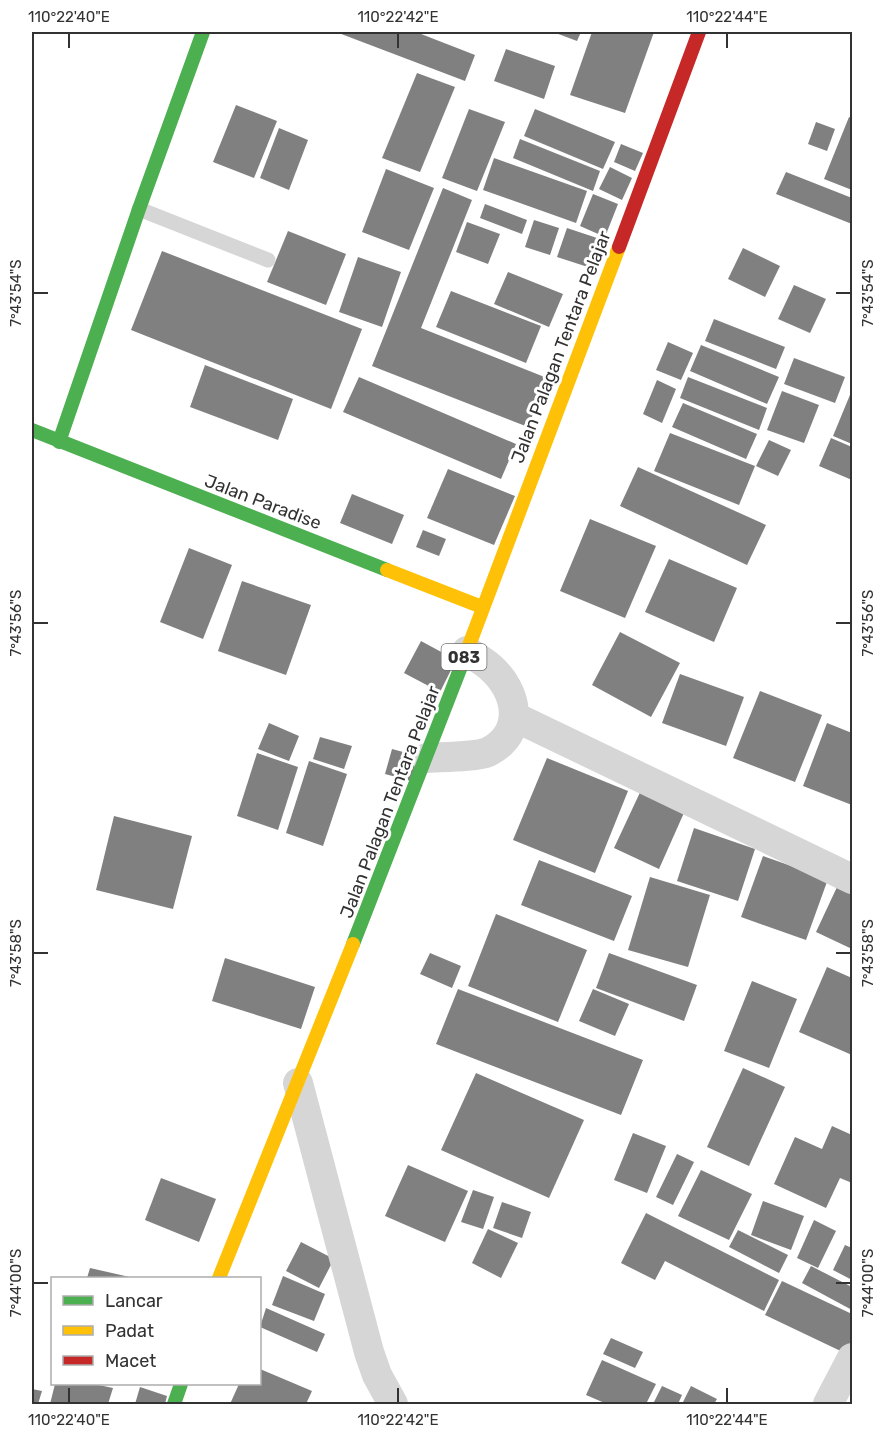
<svg xmlns="http://www.w3.org/2000/svg" width="884" height="1436" font-family="Rubik,sans-serif">
  <style>
    .building { fill: #808080 }
    .lines { fill: none; stroke-linecap: round; stroke-linejoin: round }
    .lane { stroke: #d6d6d6; stroke-width: 15 }
    .street { stroke: #d6d6d6; stroke-width: 30 }
    .fast { stroke: #4caf50; stroke-width: 14 }
    .slow { stroke: #ffc107; stroke-width: 14 }
    .jam { stroke: #c62828; stroke-width: 14 }
    .ticks { fill: none; stroke: #323232; stroke-width: 2 }
    .labels { text-anchor: middle; dominant-baseline: central; stroke-width: 6; stroke-linejoin: round; paint-order: stroke }
    .shield { fill: #fff; stroke: #707070; stroke-width: 1.5 }
    .shield-label { font-size: 16px; font-weight: bold; fill: #323232 }
    .street-label { font-size: 18px; fill: #323232; stroke: #fff }
    .neatline { fill: none; stroke: #323232; stroke-width: 2 }
    .ticks-label { font-size: 15px; text-anchor: middle; fill: #323232 }
  </style>
  <rect width="100%" height="100%" fill="#fff"/>
  <g class="building">
    <polygon points="336,32 416,32 475,55 465,81"/>
    <polygon points="553,32 581,32 577,41"/>
    <polygon points="592,32 654,32 625,113 570,95"/>
    <polygon points="506,49 555,66 544,99 494,81"/>
    <polygon points="417,73 455,87 420,172 382,158"/>
    <polygon points="236,105 277,121 254,178 213,162"/>
    <polygon points="469,109 505,122 477,191 442,178"/>
    <polygon points="535,109 615,142 603,169 524,136"/>
    <polygon points="849,117 852,118 852,190 824,179"/>
    <polygon points="816,122 835,129 827,151 808,144"/>
    <polygon points="279,128 308,140 289,190 260,178"/>
    <polygon points="520,139 600,171 593,191 513,158"/>
    <polygon points="621,144 643,153 635,171 614,162"/>
    <polygon points="494,158 587,191 576,223 483,190"/>
    <polygon points="610,167 632,178 622,200 599,189"/>
    <polygon points="386,169 434,188 409,250 362,232"/>
    <polygon points="786,172 852,198 852,224 776,194"/>
    <polygon points="443,188 472,200 421,328 547,378 528,427 372,366"/>
    <polygon points="593,194 618,204 605,237 580,226"/>
    <polygon points="485,204 527,220 522,234 480,218"/>
    <polygon points="534,220 559,228 550,255 525,247"/>
    <polygon points="467,222 500,234 488,264 456,252"/>
    <polygon points="567,228 603,240 594,269 557,257"/>
    <polygon points="288,231 346,254 326,305 267,282"/>
    <polygon points="743,248 780,266 765,297 728,279"/>
    <polygon points="162,251 362,329 331,409 131,330"/>
    <polygon points="358,257 401,272 382,327 339,312"/>
    <polygon points="508,272 563,294 549,327 494,304"/>
    <polygon points="794,285 826,299 810,333 778,319"/>
    <polygon points="451,291 541,326 526,363 436,327"/>
    <polygon points="714,319 785,347 776,369 705,341"/>
    <polygon points="668,342 693,353 681,380 656,370"/>
    <polygon points="701,345 779,377 767,404 690,371"/>
    <polygon points="794,358 845,377 835,403 784,384"/>
    <polygon points="205,365 293,399 278,440 190,407"/>
    <polygon points="359,377 516,444 501,479 343,412"/>
    <polygon points="688,377 767,408 759,430 680,398"/>
    <polygon points="657,380 676,389 662,423 643,414"/>
    <polygon points="852,390 852,444 833,436"/>
    <polygon points="782,391 819,405 804,443 767,430"/>
    <polygon points="683,403 757,434 746,459 672,427"/>
    <polygon points="670,433 755,466 739,505 654,471"/>
    <polygon points="831,438 852,447 852,480 819,466"/>
    <polygon points="769,440 791,450 778,476 756,466"/>
    <polygon points="638,467 766,525 747,565 620,506"/>
    <polygon points="448,469 515,496 494,545 427,518"/>
    <polygon points="352,494 404,515 392,544 340,523"/>
    <polygon points="590,519 656,546 625,618 560,591"/>
    <polygon points="423,530 446,539 439,556 416,547"/>
    <polygon points="189,548 232,565 203,639 160,622"/>
    <polygon points="669,559 737,588 714,642 645,612"/>
    <polygon points="242,581 311,605 286,675 218,651"/>
    <polygon points="620,632 680,663 651,717 592,685"/>
    <polygon points="421,641 456,660 440,692 404,673"/>
    <polygon points="680,674 744,697 726,746 662,723"/>
    <polygon points="760,691 822,715 795,782 733,758"/>
    <polygon points="269,723 299,736 289,761 258,749"/>
    <polygon points="827,723 852,733 852,805 803,786"/>
    <polygon points="320,737 352,746 344,769 313,759"/>
    <polygon points="392,749 418,756 411,781 385,774"/>
    <polygon points="257,753 298,767 278,830 237,816"/>
    <polygon points="547,758 628,791 595,873 513,840"/>
    <polygon points="309,761 347,774 323,846 286,833"/>
    <polygon points="643,786 687,806 659,869 614,848"/>
    <polygon points="114,816 192,836 173,909 96,890"/>
    <polygon points="694,828 755,849 738,901 677,881"/>
    <polygon points="763,856 828,879 806,940 741,917"/>
    <polygon points="539,860 632,896 614,941 521,905"/>
    <polygon points="650,877 710,895 688,967 628,950"/>
    <polygon points="837,887 852,894 852,949 816,932"/>
    <polygon points="496,914 587,950 558,1022 468,986"/>
    <polygon points="430,953 461,966 452,988 420,974"/>
    <polygon points="609,953 697,985 684,1021 596,988"/>
    <polygon points="225,958 315,987 301,1029 212,1001"/>
    <polygon points="827,967 852,978 852,1055 799,1032"/>
    <polygon points="752,981 797,999 769,1068 724,1051"/>
    <polygon points="458,989 643,1060 621,1115 436,1044"/>
    <polygon points="593,989 629,1004 615,1036 579,1021"/>
    <polygon points="743,1068 785,1087 749,1166 707,1147"/>
    <polygon points="476,1073 584,1120 549,1198 441,1150"/>
    <polygon points="832,1126 852,1135 852,1183 840,1178 826,1208 774,1184 795,1137 822,1149"/>
    <polygon points="633,1133 666,1146 647,1193 614,1180"/>
    <polygon points="677,1154 694,1162 673,1205 656,1197"/>
    <polygon points="408,1165 468,1191 445,1242 385,1216"/>
    <polygon points="701,1170 752,1194 729,1240 678,1216"/>
    <polygon points="161,1178 216,1199 199,1242 145,1220"/>
    <polygon points="473,1190 494,1197 483,1229 461,1222"/>
    <polygon points="763,1201 804,1216 791,1250 751,1235"/>
    <polygon points="502,1202 531,1212 522,1238 493,1228"/>
    <polygon points="646,1213 779,1280 764,1311 665,1261 655,1280 621,1263"/>
    <polygon points="814,1220 836,1231 818,1268 797,1258"/>
    <polygon points="488,1229 518,1243 501,1278 472,1263"/>
    <polygon points="738,1230 788,1255 779,1273 729,1247"/>
    <polygon points="301,1242 334,1259 319,1288 286,1271"/>
    <polygon points="845,1245 852,1248 852,1280 833,1270"/>
    <polygon points="811,1266 852,1287 852,1310 802,1283"/>
    <polygon points="90,1268 134,1278 87,1278"/>
    <polygon points="283,1276 325,1294 314,1321 272,1305"/>
    <polygon points="782,1281 852,1314 852,1347 849,1355 765,1315"/>
    <polygon points="266,1308 325,1334 317,1352 260,1327"/>
    <polygon points="611,1338 643,1352 635,1368 603,1354"/>
    <polygon points="602,1360 656,1384 646,1404 607,1404 586,1395"/>
    <polygon points="260,1369 312,1391 306,1404 230,1404 239,1384 260,1384"/>
    <polygon points="55,1384 94,1384 113,1388 108,1404 50,1404"/>
    <polygon points="662,1386 682,1395 678,1404 653,1404"/>
    <polygon points="691,1386 717,1399 714,1404 682,1404"/>
    <polygon points="140,1387 167,1396 165,1404 135,1404"/>
    <polygon points="32,1389 42,1391 38,1404 32,1404"/>
  </g>
  <g class="lines">
    <polyline class="lane" points="139,209 268,260"/>
    <g class="street">
      <polyline points="515,717 852,879"/>
      <path d="M427,758C440,757 477,757 488,752C526,733 518,691 490,667C483,661 474,656 467,651"/>
      <polyline points="298,1083 369,1352 377,1375 393,1404"/>
      <polyline points="828,1404 852,1358"/>
    </g>
    <g class="fast">
      <polyline points="32,430 387,570"/>
      <polyline points="59,442 139,209 203,32"/>
      <polyline points="353,944 462,664"/>
      <polyline points="174,1404 181,1384"/>
    </g>
    <g class="slow">
      <polyline points="387,570 482,607"/>
      <polyline points="462,664 619,247"/>
      <polyline points="219,1278 353,944"/>
    </g>
    <polyline class="jam" points="619,247 699,32"/>
  </g>
  <path class="ticks" d="M69,33V48M398,33V48M727,33V48M33,293H48M836,293H851M33,623H48M836,623H851M33,953H48M836,953H851M33,1283H48M836,1283H851M69,1388V1403M398,1388V1403M727,1388V1403"/>
  <g class="labels">
    <rect class="shield" x="441.5" y="644" width="45" height="26" rx="4.5"/>
    <g class="shield-label">
      <text x="464" y="657">083</text>
    </g>
    <g class="street-label">
      <text transform="translate(561 347) rotate(-69)">Jalan Palagan Tentara Pelajar</text>
      <text transform="translate(263 502) rotate(21)">Jalan Paradise</text>
      <text transform="translate(390 802) rotate(-69)">Jalan Palagan Tentara Pelajar</text>
    </g>
  </g>
  <rect width="884" height="1436" fill="none" stroke="#ffffff" stroke-width="66"/>
  <rect x="51" y="1277" width="210" height="108" fill="#ffffff" stroke="#adadad" stroke-width="1.5"/>
  <rect x="63" y="1296" width="30" height="9" fill="#4caf50" stroke="#adadad" stroke-width="1.5"/>
  <text x="105" y="1307" font-size="18" fill="#323232">Lancar</text>
  <rect x="63" y="1326" width="30" height="9" fill="#ffc107" stroke="#adadad" stroke-width="1.5"/>
  <text x="105" y="1337" font-size="18" fill="#323232">Padat</text>
  <rect x="63" y="1356" width="30" height="9" fill="#c62828" stroke="#adadad" stroke-width="1.5"/>
  <text x="105" y="1367" font-size="18" fill="#323232">Macet</text>
  <rect x="33" y="33" width="818" height="1370" class="neatline"/>
  <g class="ticks-label">
    <text x="69" y="22">110°22'40"E</text>
    <text x="398" y="22">110°22'42"E</text>
    <text x="727" y="22">110°22'44"E</text>
    <text transform="translate(16 293) rotate(-90)" y="5">7°43'54"S</text>
    <text transform="translate(868 293) rotate(-90)" y="5">7°43'54"S</text>
    <text transform="translate(16 623) rotate(-90)" y="5">7°43'56"S</text>
    <text transform="translate(868 623) rotate(-90)" y="5">7°43'56"S</text>
    <text transform="translate(16 953) rotate(-90)" y="5">7°43'58"S</text>
    <text transform="translate(868 953) rotate(-90)" y="5">7°43'58"S</text>
    <text transform="translate(16 1283) rotate(-90)" y="5">7°44'00"S</text>
    <text transform="translate(868 1283) rotate(-90)" y="5">7°44'00"S</text>
    <text x="69" y="1425">110°22'40"E</text>
    <text x="398" y="1425">110°22'42"E</text>
    <text x="727" y="1425">110°22'44"E</text>
  </g>
</svg>
